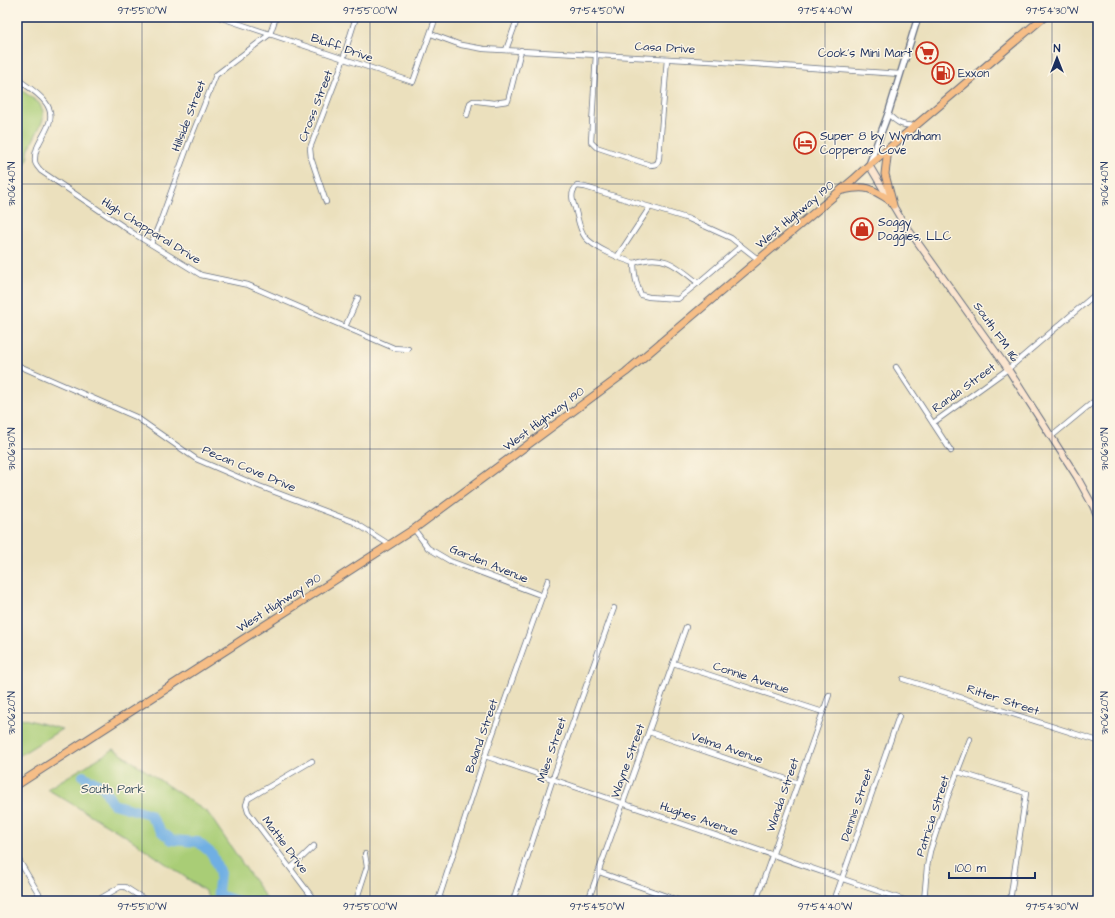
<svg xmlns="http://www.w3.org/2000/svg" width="1115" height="918" font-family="'Architects Daughter',sans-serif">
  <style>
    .green { fill: #a9cd76; stroke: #627e6a }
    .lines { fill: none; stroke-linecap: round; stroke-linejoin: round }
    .river { stroke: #70afe3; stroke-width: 10 }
    .minor-casing { stroke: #646d7f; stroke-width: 6 }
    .tertiary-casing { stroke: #646d7f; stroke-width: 8 }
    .secondary-casing { stroke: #646d7f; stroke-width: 8 }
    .primary-casing { stroke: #646d7f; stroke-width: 9 }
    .minor { stroke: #fff; stroke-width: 4.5 }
    .tertiary { stroke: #fff; stroke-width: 5.5 }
    .secondary { stroke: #fbe5cf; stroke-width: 6 }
    .primary { stroke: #f6be87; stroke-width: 7 }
    .ticks { fill: none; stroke: #1b2f5e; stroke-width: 1; stroke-opacity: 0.45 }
    .labels { text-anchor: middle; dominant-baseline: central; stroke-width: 3; stroke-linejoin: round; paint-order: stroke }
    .street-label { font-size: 12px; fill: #1b2f5e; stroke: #fcf5e5 }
    .poi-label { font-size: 12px; fill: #1b2f5e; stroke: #fcf5e5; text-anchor: start }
    .park-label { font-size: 12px; fill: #3e5664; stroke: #fcf5e5 }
    .neatline { fill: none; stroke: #1b2f5e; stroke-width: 1.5 }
    .ticks-label { font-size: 10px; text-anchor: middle; fill: #1b2f5e }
  </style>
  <rect width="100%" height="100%" fill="#fcf5e5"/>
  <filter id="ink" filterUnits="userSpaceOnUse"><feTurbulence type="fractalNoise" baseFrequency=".025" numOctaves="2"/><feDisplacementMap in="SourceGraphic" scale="8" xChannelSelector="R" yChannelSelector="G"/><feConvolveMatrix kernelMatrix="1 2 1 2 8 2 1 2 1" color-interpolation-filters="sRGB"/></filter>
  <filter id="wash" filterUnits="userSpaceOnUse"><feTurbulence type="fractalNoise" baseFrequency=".012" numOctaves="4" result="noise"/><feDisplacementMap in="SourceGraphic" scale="16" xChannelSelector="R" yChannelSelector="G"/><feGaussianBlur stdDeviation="0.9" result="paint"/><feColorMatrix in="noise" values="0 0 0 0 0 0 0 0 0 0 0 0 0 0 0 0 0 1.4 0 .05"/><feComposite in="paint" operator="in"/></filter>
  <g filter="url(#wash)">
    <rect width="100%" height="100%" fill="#ebe0bd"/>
    <g class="green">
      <polygon points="17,87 39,103 43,111 43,120 28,151 28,159 17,176"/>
      <polygon points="17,717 62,729 17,757"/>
      <polygon points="114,749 208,813 268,901 210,901 205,891 129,838 47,789"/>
    </g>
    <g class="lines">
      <polyline class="river" points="83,776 103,787 113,804 149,814 162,832 172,840 198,842 212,854 220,873 218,891 219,895 237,901"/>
    </g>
  </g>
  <g filter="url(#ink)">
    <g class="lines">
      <g class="minor-casing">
        <g id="minor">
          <polyline points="219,17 413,82 436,17"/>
          <polyline points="431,34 461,45 484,49 709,61 900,74"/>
          <polyline points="506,50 518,17"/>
          <path d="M596,54L591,142L596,147L650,165C656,165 658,164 659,158L667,59"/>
          <path d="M17,79C27,86 39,93 46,103C61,124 33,139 35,161C35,165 39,168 41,171L136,235L201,275L248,285L394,348L408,349"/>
          <path d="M888,114C898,124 901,125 915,126"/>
          <polyline points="467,115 470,103 473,101 477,101 494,103 508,101 521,50"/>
          <polyline points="326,202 311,158 310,148 341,67 346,49 356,17"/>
          <polyline points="151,244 160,222 190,140 216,75 270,34 276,17"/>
          <polyline points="617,257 650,207"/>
          <path d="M634,263C634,275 636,284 641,295L649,297L678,299L698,283L741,246"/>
          <path d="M698,283C677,266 663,252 634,263C621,259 594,248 585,237C579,229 578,218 575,208C572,200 570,192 577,186L585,187L689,219L731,238L759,260"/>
          <polyline points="345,327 358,298"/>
          <polyline points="17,365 136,417 196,459 259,486 354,522 390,545"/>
          <polyline points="896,367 951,451"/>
          <polyline points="933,423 1008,369 1098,292"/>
          <polyline points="1052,436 1098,398"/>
          <polyline points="414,529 428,548 450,561 543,596"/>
          <polyline points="673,663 823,712"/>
          <polyline points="903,679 1098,741"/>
          <polyline points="649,732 798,783"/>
          <polyline points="485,756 907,901"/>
          <polyline points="312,761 248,799 246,805 248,812 315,901"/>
          <polyline points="958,772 1026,793 1010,901"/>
          <polyline points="17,857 43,901"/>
          <polyline points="291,868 314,846"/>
          <polyline points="599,872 680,901"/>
          <polyline points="439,898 449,901"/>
          <polyline points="96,901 120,887 125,887 147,901"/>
          <polyline points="356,901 367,867 365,854"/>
          <polyline points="438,901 485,756 548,580"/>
          <polyline points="513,901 553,778 614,608"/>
          <polyline points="588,901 686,627"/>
          <polyline points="756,901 829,695"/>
          <polyline points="834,901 899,716"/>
          <polyline points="924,901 927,867 930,851 947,799 970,739"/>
        </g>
      </g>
      <g class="tertiary-casing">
        <polyline id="tertiary" points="869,165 888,114 918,17"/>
      </g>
      <g class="secondary-casing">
        <polyline id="secondary" points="869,165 901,219 1008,369 1077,477 1093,506 1098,517"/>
      </g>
      <g class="primary-casing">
        <g id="primary">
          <polyline points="888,149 885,174 893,205"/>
          <path d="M843,190C867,185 871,188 891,201"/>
          <polyline points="17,785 414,529 626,372 854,179 869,165 1044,17"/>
        </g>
      </g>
      <use href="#minor" class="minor"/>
      <use href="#tertiary" class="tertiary"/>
      <use href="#secondary" class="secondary"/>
      <use href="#primary" class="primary"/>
    </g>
  </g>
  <path class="ticks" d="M142,17V901M370,17V901M597,17V901M825,17V901M1052,17V901M17,184H1098M17,449H1098M17,713H1098"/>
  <defs>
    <g id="supermarket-ring" transform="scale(1.15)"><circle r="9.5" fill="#fcf5e5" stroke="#c8321e" stroke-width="1.5"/><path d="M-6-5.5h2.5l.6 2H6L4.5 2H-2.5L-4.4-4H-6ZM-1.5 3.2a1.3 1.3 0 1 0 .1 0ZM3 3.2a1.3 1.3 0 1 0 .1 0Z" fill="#c8321e"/></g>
    <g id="fuel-ring" transform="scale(1.15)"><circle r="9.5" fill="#fcf5e5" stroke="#c8321e" stroke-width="1.5"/><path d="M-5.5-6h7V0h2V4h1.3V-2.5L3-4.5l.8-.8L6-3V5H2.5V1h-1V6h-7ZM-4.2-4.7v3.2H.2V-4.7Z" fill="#c8321e"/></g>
    <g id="hotel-ring" transform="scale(1.15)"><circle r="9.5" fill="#fcf5e5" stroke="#c8321e" stroke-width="1.5"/><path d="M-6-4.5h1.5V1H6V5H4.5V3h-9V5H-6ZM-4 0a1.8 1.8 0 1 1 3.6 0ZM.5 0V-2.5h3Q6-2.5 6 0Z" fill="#c8321e"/></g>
    <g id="shop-ring" transform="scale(1.15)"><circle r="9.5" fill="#fcf5e5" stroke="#c8321e" stroke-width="1.5"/><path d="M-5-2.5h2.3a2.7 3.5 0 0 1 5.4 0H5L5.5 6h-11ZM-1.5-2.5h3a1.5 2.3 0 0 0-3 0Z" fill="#c8321e"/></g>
  </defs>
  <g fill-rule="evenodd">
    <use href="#supermarket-ring" x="927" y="53"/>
    <use href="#fuel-ring" x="943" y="73"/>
    <use href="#hotel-ring" x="805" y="143"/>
    <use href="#shop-ring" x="862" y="229"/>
  </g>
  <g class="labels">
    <g class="street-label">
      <text transform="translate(342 48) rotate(19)">Bluff Drive</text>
      <text transform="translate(665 48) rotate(3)">Casa Drive</text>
      <text transform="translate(316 106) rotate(-69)">Cross Street</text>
      <text transform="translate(189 116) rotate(-69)">Hillside Street</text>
      <text transform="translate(795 215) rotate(-40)">West Highway 190</text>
      <text transform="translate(151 231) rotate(32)">High Chapparal Drive</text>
      <text transform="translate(996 332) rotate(55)">South FM 116</text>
      <text transform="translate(964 388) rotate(-36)">Randa Street</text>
      <text transform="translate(544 419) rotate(-37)">West Highway 190</text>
      <text transform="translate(249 469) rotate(23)">Pecan Cove Drive</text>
      <text transform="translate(489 564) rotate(22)">Garden Avenue</text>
      <text transform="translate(279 603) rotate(-33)">West Highway 190</text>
      <text transform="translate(751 678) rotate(18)">Connie Avenue</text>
      <text transform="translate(1003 700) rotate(18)">Ritter Street</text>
      <text transform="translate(482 736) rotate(-71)">Boland Street</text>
      <text transform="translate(727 748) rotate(19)">Velma Avenue</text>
      <text transform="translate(552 750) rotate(-71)">Miles Street</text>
      <text transform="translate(628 761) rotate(-70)">Wayne Street</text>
      <text transform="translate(783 795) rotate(-71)">Wanda Street</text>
      <text transform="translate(857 805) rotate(-71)">Dennis Street</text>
      <text transform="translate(933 816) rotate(-72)">Patricia Street</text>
      <text transform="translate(699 819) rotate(19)">Hughes Avenue</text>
      <text transform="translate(285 845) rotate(53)">Mattie Drive</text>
    </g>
    <g class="poi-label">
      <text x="912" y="53" text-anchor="end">Cook's Mini Mart</text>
      <text x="958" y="73">Exxon</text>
      <text x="820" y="136">Super 8 by Wyndham<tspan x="820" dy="14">Copperas Cove</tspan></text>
      <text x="878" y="222">Soggy<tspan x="878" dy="14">Doggies, LLC</tspan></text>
    </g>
    <g class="park-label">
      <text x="113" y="789">South Park</text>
    </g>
  </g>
  <rect width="1115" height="918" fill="none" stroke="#fcf5e5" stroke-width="44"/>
  <g transform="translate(1057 58)" stroke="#fcf5e5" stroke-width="3" paint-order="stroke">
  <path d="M0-3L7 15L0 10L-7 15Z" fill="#1b2f5e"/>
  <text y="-6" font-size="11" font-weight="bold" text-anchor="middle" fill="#1b2f5e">N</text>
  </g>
  <path d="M949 872v6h86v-6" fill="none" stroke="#1b2f5e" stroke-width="2"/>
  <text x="955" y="872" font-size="12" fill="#1b2f5e" stroke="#fcf5e5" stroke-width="3" paint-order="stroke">100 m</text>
  <rect x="22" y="22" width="1071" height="874" class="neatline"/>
  <g class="ticks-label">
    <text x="142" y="14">97°55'10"W</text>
    <text x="370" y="14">97°55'00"W</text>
    <text x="597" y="14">97°54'50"W</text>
    <text x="825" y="14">97°54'40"W</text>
    <text x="1052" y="14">97°54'30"W</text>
    <text transform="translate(11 184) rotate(-90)" y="4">31°06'40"N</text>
    <text transform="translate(1104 184) rotate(-90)" y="4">31°06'40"N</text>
    <text transform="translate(11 449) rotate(-90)" y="4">31°06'30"N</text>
    <text transform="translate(1104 449) rotate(-90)" y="4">31°06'30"N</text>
    <text transform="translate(11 713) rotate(-90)" y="4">31°06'20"N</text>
    <text transform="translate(1104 713) rotate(-90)" y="4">31°06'20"N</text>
    <text x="142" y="910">97°55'10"W</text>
    <text x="370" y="910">97°55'00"W</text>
    <text x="597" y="910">97°54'50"W</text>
    <text x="825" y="910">97°54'40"W</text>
    <text x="1052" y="910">97°54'30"W</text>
  </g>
</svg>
